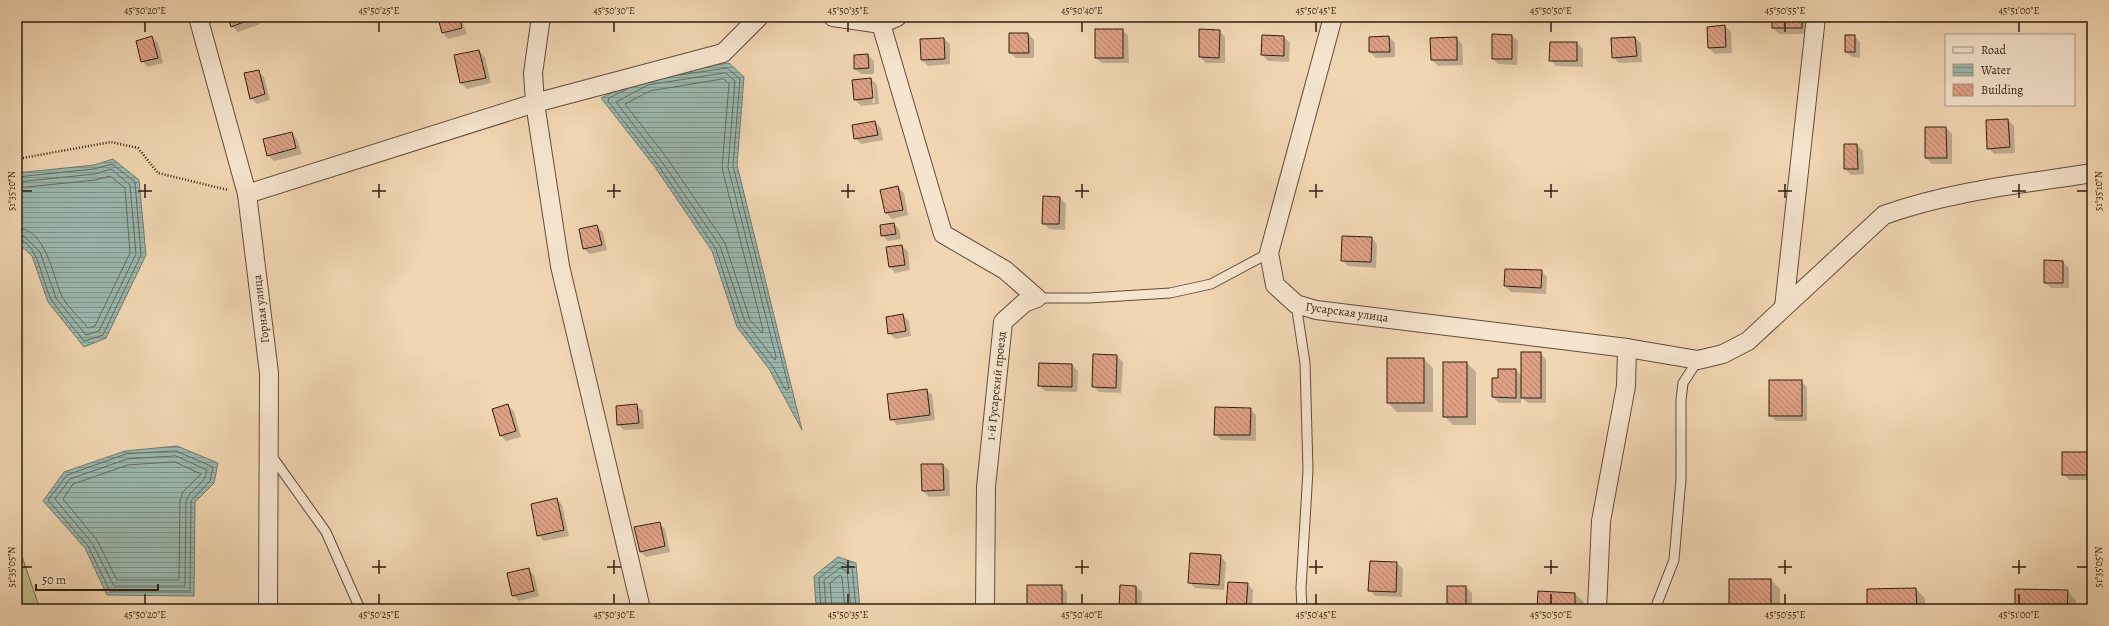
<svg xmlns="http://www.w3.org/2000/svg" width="2109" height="626" font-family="Alegreya,serif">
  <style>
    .park { fill: #bdbd8a; stroke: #776e4d }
    .water { fill: url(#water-rules); stroke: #717b70 }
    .shadow { fill: #0003; fill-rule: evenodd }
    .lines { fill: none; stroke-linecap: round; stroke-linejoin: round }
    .shore { stroke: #666c60; stroke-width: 1 }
    .building { fill: url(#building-back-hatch); stroke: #311f10 }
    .lane-casing { stroke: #614d39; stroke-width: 11 }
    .street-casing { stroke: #614d39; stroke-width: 20 }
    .path { stroke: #311f10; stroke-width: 2.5; stroke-dasharray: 1 2; stroke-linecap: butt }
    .lane { stroke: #f6e4ce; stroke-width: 9 }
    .street { stroke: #f6e4ce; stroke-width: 18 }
    .ticks { fill: none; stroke: #311f10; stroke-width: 1.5 }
    .labels { text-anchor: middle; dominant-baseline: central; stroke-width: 3; stroke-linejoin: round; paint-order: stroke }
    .street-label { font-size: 12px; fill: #311f10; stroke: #f6e4ce }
    .neatline { fill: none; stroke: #311f10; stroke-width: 1.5 }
    .ticks-label { font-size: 10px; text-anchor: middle; fill: #311f10 }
  </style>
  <defs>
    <pattern id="water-rules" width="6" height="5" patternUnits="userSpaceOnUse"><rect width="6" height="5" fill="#9bb9b0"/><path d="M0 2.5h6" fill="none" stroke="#7f968e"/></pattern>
    <pattern id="building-back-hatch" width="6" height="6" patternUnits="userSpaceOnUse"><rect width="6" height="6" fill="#dea186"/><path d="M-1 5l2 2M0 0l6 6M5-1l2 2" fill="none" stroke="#b5836c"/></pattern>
  </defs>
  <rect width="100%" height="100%" fill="#f1d6b3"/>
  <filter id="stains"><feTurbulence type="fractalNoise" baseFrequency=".005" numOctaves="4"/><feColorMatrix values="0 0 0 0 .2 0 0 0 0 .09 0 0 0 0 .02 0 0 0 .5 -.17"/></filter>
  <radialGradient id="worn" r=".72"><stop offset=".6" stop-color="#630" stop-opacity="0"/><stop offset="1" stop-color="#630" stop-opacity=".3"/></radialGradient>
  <polygon class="park" points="17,545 18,545 40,609 17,609"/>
  <g class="water">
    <polygon points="729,63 744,77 737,165 802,430 769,369 737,327 712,251 655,167 601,98 645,76"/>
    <polygon points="113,159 139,180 146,255 106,338 84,347 48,302 32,256 17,242 17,173 94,165"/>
    <polygon points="177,446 218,463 214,483 195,502 194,596 107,595 85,548 43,501 64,472 125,451"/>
    <polygon points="838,557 856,563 860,609 818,609 816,606 814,576"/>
  </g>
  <g class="shadow">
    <polygon points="229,17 257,17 260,24 238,32 232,26"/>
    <polygon points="444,17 461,17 467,34 448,39 443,33 439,18"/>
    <polygon points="1773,17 1807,17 1807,34 1779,34 1773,28"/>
    <rect x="1894" y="17" width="14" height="1"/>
    <polygon points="1725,26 1731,32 1732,53 1715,54 1709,48"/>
    <polygon points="1122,30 1128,36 1129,63 1102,63 1096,58"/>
    <polygon points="1219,31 1225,37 1225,63 1206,63 1200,57"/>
    <polygon points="1028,34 1034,40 1034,58 1016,58 1010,53"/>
    <polygon points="1263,36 1284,37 1290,43 1289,62 1268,61 1262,55"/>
    <polygon points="1512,36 1518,41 1517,65 1498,64 1493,59"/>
    <polygon points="1854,36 1860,42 1860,58 1852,57 1846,52"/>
    <polygon points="152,37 158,43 163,63 148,67 142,61"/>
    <polygon points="1389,37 1395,43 1395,57 1376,58 1370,52"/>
    <polygon points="1456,38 1462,44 1463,65 1438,66 1432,60"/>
    <polygon points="1635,38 1641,43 1642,62 1619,63 1613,57"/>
    <polygon points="944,39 950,44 950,64 928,66 922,60"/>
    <polygon points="1551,43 1577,43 1583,49 1583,67 1556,66 1550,60"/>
    <polygon points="479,51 485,57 491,83 467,89 461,83 455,56"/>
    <polygon points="868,55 874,61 874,74 861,74 855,69"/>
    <polygon points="258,71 264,77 270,100 257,104 251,98"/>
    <path d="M871,79L877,85L879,104L861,106L855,100ZM871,84H873L875,103H873Z"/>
    <polygon points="2008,120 2014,126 2015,153 1994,154 1988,148"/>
    <polygon points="875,122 881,128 883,140 861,144 855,138"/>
    <polygon points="1946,128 1952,134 1952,164 1932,164 1926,158"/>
    <polygon points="292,133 297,139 302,154 274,161 268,155"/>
    <polygon points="1857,145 1863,151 1864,174 1851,175 1845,169"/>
    <polygon points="898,187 904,193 908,215 892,219 886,213"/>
    <polygon points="1060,198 1066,204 1065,230 1049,229 1043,223"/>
    <polygon points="894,224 899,229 901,239 888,241 882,235"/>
    <polygon points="597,226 603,232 607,250 590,254 584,249"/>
    <polygon points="1372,238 1377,244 1376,268 1348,266 1342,260"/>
    <polygon points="902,246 908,252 910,270 895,273 890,267"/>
    <polygon points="2063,262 2069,268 2069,288 2051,288 2045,282"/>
    <polygon points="1541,271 1547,277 1546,294 1511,292 1505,286"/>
    <polygon points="903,315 909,321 911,336 895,339 889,333"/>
    <polygon points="1540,353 1546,359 1546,403 1528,403 1521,397 1521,403 1499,403 1493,397 1498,379 1516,370 1522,376"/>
    <polygon points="1117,356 1123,362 1121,393 1099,392 1093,386"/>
    <polygon points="1424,359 1433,368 1433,412 1397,412 1388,403"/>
    <polygon points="1467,363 1476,372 1476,425 1453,425 1444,416"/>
    <polygon points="1072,365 1078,371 1077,392 1045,391 1039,385"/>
    <polygon points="1801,381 1807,387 1807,421 1776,421 1770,415"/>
    <polygon points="926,390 932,395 935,420 897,425 891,419"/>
    <polygon points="508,406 514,411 521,437 506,441 500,435"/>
    <polygon points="637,406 643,411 644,429 624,430 618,425"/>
    <polygon points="1250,409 1256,415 1256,441 1221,440 1215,434"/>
    <polygon points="2092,453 2092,480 2069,480 2063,474"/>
    <polygon points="922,465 943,465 949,470 950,496 929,497 923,491"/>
    <polygon points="557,499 562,505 569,536 544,541 538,535"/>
    <polygon points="659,523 665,529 670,552 646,557 641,552"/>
    <polygon points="1220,556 1226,562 1224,590 1195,588 1189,582"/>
    <polygon points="1397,563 1403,569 1402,597 1375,596 1370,590"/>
    <polygon points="528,569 534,575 539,596 519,601 513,595"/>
    <polygon points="1771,580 1780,589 1780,609 1730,609"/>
    <polygon points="1247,584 1253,590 1252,609 1227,609"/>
    <polygon points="1061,586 1067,592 1067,609 1028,609"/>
    <polygon points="1136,587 1142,592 1141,609 1120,609"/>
    <polygon points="1466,587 1472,593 1472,609 1448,609"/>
    <polygon points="1916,589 1925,598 1925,609 1868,609"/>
    <polygon points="2067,591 2076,600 2076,609 2016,609"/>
    <polygon points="1539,592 1575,594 1584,602 1583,609 1538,609"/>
  </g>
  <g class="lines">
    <g class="shore">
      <polygon points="726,73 735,81 728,167 776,357 775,360 745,322 720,246 662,162 616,102 648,85"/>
      <polygon points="724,79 729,84 722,168 763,330 762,333 750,320 725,243 667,158 625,104 650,91"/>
      <polyline points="629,88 609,98 608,101 658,165 716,249 740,325 773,367 785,389 787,390 789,388 782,361 733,166 740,79 727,68 680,75"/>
      <path d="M17,177L94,169L112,164L135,182L141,255L103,335L84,341C74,328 62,315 53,302C42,287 40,242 17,239"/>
      <polyline points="17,182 95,174 111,169 130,185 136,254 99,331 86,335 56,298 40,252 24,236 17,234"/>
      <path d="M17,188L95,180L110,176L125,188L130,253L95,326L88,328C79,317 66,306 61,294C52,274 46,229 17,228"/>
      <polygon points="176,451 213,467 210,481 191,501 190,591 110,591 88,546 48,500 67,475 126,454"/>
      <path d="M176,456L207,470C205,486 191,487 186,501L185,586H114L92,543L55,499L70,479L127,459Z"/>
      <polygon points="175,462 201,474 183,492 180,500 179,580 117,580 97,540 63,499 73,484 128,465"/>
      <polyline points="821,609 819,578 839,562 852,567 856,609"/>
      <polyline points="826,609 824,580 840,568 847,571 851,609"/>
      <polyline points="832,609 830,583 840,575 842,577 845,609"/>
    </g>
  </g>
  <g class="building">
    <polygon points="228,17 254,17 254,18 231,27"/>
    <polygon points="459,17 462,28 442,33 438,18"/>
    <rect x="1772" y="17" width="30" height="11"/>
    <polygon points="1725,25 1726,47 1708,48 1707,27"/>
    <rect x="1095" y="29" width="28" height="29"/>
    <polygon points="1199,29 1220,30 1219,58 1199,57"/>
    <polygon points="1009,33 1028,33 1029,53 1009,53"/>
    <polygon points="1492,34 1512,35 1512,59 1492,59"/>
    <polygon points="1262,35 1284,36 1284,56 1261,55"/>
    <rect x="1845" y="35" width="10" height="17"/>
    <polygon points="152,36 158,58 141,62 136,41"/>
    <polygon points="1389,36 1390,52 1369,52 1369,37"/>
    <polygon points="1457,37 1457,60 1431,60 1430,38"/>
    <polygon points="1635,37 1637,56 1612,58 1611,38"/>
    <polygon points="944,38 945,59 921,60 920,39"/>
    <polygon points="1550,42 1577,42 1577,61 1549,61"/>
    <polygon points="479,50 486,78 460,83 454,55"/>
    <polygon points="868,54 869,68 854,69 854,55"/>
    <polygon points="259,70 265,94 250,99 244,73"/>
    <polygon points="871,78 873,98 854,100 852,80"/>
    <polygon points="2008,119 2010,147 1987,149 1986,120"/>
    <polygon points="875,121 878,135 854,139 852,125"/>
    <polygon points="1925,127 1946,127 1947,158 1925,158"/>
    <polygon points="292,132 296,148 267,156 263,139"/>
    <polygon points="1844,144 1857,144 1858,169 1844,169"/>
    <polygon points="898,186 903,210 885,213 880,190"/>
    <polygon points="1043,196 1060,197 1059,224 1042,224"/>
    <polygon points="894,223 896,234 881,236 880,225"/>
    <polygon points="597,225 602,245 583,249 579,229"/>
    <polygon points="1342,236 1372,237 1371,262 1341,261"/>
    <polygon points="902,245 905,265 889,267 886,247"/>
    <polygon points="2044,260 2063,261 2063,283 2044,283"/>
    <polygon points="1505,269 1542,270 1541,288 1504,286"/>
    <polygon points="903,314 906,331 888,334 886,317"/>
    <rect x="1521" y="352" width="20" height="46"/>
    <polygon points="1093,354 1117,355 1116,388 1092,387"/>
    <rect x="1387" y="358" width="37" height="45"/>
    <rect x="1443" y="362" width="24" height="55"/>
    <polygon points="1039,363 1072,364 1072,387 1038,386"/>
    <polygon points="1498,369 1516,369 1516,398 1492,397 1492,378 1498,378"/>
    <rect x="1769" y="380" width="33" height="36"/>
    <polygon points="927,389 930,415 890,420 887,394"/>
    <polygon points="508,404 516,431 500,436 492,409"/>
    <polygon points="637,404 639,423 617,425 616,406"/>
    <polygon points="1215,407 1251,408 1250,435 1214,435"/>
    <rect x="2062" y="452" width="30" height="23"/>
    <polygon points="921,464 943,464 944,490 922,491"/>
    <polygon points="557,498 564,530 537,536 531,504"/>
    <polygon points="660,522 665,546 640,552 634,527"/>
    <polygon points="1190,553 1221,555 1219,585 1188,583"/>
    <polygon points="1370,561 1397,562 1396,592 1368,591"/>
    <polygon points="529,568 534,591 512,596 507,573"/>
    <rect x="1729" y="579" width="42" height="30"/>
    <polygon points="1228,582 1248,583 1246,609 1226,609"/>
    <rect x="1027" y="585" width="35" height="24"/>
    <polygon points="1120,585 1136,586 1136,609 1119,609"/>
    <rect x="1447" y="586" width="19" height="23"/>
    <polygon points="1916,588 1917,609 1867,609 1867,589"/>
    <polygon points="2015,589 2068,590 2067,609 2015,609"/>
    <polygon points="1538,591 1575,593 1575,609 1537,609"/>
  </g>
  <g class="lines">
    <g class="lane-casing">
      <g id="lane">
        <polyline points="1037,298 1089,298 1170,293 1211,284 1269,253"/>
        <polyline points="1296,304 1305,363 1308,470 1301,588 1302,609"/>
        <polyline points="271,455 326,532 360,609"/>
        <polyline points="1655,609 1674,560 1681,479 1681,400 1683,383 1698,360"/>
      </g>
    </g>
    <g class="street-casing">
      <g id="street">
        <polyline points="198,17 247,194 269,373 268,609"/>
        <polyline points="541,17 533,73 535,103 560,266 641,609"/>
        <polyline points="833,17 881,24"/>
        <path d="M1333,17L1269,253L1275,285L1296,304L1316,310L1627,348L1698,360L1723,354L1748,341L1884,215C1950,191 2023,184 2092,173"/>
        <polyline points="881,24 943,234 1005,270 1037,298 1024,303 1003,322 986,487 985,609"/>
        <polyline points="881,24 897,17"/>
        <polyline points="247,194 535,103 723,53 759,17"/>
        <polyline points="1784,307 1816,17"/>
        <polyline points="1597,609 1601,521 1626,386 1627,348"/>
      </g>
    </g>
    <g class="path">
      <polyline points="17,159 111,142 138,148 158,173 228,190"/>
      <polyline points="17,349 21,423"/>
    </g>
    <use href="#lane" class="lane"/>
    <use href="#street" class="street"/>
  </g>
  <path class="ticks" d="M145,22V32M379,22V32M614,22V32M848,22V32M1082,22V32M1316,22V32M1551,22V32M1785,22V32M2019,22V32M145,184V198M379,184V198M614,184V198M848,184V198M1082,184V198M1316,184V198M1551,184V198M1785,184V198M2019,184V198M22,191H32M138,191H152M372,191H386M607,191H621M841,191H855M1075,191H1089M1309,191H1323M1544,191H1558M1778,191H1792M2012,191H2026M2077,191H2087M379,560V574M614,560V574M848,560V574M1082,560V574M1316,560V574M1551,560V574M1785,560V574M2019,560V574M22,567H32M372,567H386M607,567H621M841,567H855M1075,567H1089M1309,567H1323M1544,567H1558M1778,567H1792M2012,567H2026M2077,567H2087M145,594V604M379,594V604M614,594V604M848,594V604M1082,594V604M1316,594V604M1551,594V604M1785,594V604M2019,594V604"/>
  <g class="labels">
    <g class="street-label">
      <text transform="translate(261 309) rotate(-97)">Горная улица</text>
      <text transform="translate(1347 312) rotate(8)">Гусарская улица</text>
      <text transform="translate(996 386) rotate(-84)">1-й Гусарский проезд</text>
    </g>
  </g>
  <rect width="2109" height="626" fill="none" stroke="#f1d6b3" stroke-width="44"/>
  <rect x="1945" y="34" width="130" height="72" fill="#f6e4ce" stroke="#a79582"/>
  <rect x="1953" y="47" width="20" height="6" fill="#f6e4ce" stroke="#a79582"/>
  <text x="1981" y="54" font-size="12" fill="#311f10">Road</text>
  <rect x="1953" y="64" width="20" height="12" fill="url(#water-rules)" stroke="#a79582"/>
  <text x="1981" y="74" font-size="12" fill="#311f10">Water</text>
  <rect x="1953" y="84" width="20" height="12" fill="url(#building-back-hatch)" stroke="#a79582"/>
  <text x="1981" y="94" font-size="12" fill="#311f10">Building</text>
  <path d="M36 584v6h122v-6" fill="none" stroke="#311f10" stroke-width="2"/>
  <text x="42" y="584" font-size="12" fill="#311f10" stroke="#f6e4ce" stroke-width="3" paint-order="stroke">50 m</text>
  <rect x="22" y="22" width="2065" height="582" class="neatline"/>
  <g class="ticks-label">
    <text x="145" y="14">45°50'20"E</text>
    <text x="379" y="14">45°50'25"E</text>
    <text x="614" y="14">45°50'30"E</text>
    <text x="848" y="14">45°50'35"E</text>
    <text x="1082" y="14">45°50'40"E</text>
    <text x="1316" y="14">45°50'45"E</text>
    <text x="1551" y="14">45°50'50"E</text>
    <text x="1785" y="14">45°50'55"E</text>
    <text x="2019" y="14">45°51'00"E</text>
    <text transform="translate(11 191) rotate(-90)" y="4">51°35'10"N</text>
    <text transform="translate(2098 191) rotate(-90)" y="4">51°35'10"N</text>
    <text transform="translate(11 567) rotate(-90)" y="4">51°35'05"N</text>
    <text transform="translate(2098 567) rotate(-90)" y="4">51°35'05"N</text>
    <text x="145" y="618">45°50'20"E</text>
    <text x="379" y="618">45°50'25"E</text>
    <text x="614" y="618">45°50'30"E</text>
    <text x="848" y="618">45°50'35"E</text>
    <text x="1082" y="618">45°50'40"E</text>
    <text x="1316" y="618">45°50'45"E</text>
    <text x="1551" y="618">45°50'50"E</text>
    <text x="1785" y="618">45°50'55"E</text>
    <text x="2019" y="618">45°51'00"E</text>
  </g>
  <rect width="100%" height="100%" filter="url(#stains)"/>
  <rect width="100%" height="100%" fill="url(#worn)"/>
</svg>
